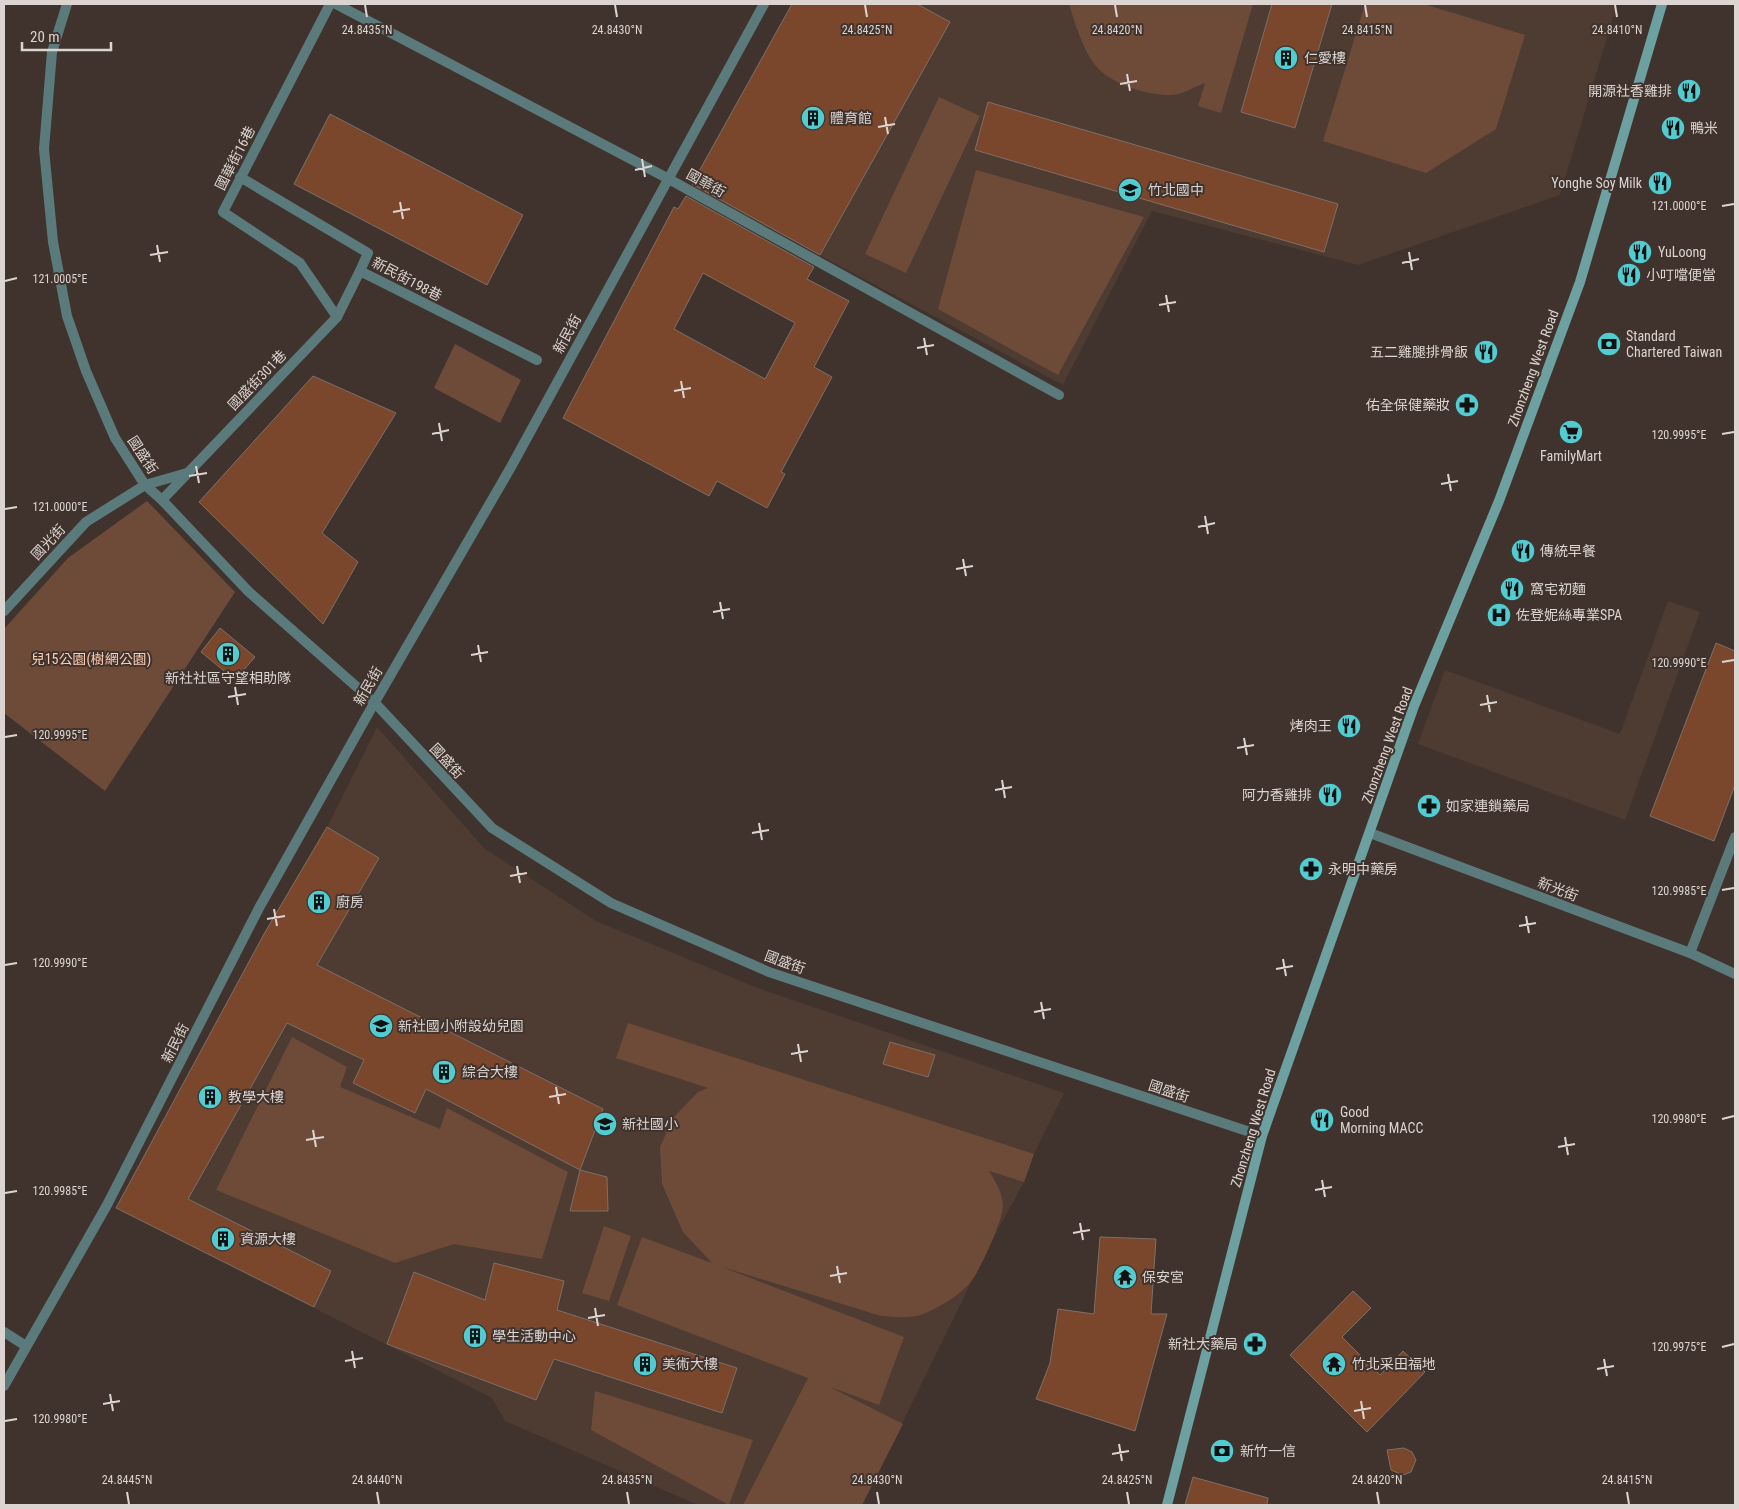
<svg xmlns="http://www.w3.org/2000/svg" width="1739" height="1509" font-family="'Roboto Condensed','Noto Sans TC',sans-serif">
  <style>
    .built { fill: #4e3b32 }
    .green { fill: #6e4b39 }
    .building { fill: #7a472c; stroke: #7d6f68; fill-rule: evenodd }
    .lines { fill: none; stroke-linecap: round; stroke-linejoin: round }
    .minor { stroke: #5a7a7b; stroke-width: 10 }
    .secondary { stroke: #6ca0a1; stroke-width: 10 }
    .ticks { fill: none; stroke: #dcd4d0; stroke-width: 2 }
    .labels { text-anchor: middle; dominant-baseline: central; stroke-width: 4; stroke-linejoin: round; paint-order: stroke }
    .poi-label { font-size: 14px; fill: #dcd4d0; stroke: #40332d; text-anchor: start }
    .street-label { font-size: 14px; fill: #dcd4d0; stroke: #40332d }
    .park-label { font-size: 14px; fill: #feccb3; stroke: #40332d }
    .ticks-label { font-size: 12px; text-anchor: middle; fill: #dcd4d0; stroke: #40332d; stroke-width: 4; stroke-linejoin: round; paint-order: stroke }
  </style>
  <rect width="100%" height="100%" fill="#40332d"/>
  <g class="built">
    <polygon points="792,4 1617,4 1560,195 1358,265 1152,211 1063,385 690,186"/>
    <polygon points="1668,601 1700,612 1625,820 1418,744 1445,670 1620,734"/>
    <polygon points="377,727 484,848 596,921 755,987 1064,1093 1034,1154 1024,1182 990,1244 862,1505 698,1505 505,1421 492,1398 116,1208 264,934 327,827"/>
  </g>
  <g class="green">
    <path d="M1069,4H1253L1221,113L1198,106L1205,83C1195,86 1182,95 1172,95C1148,96 1110,84 1095,65C1082,48 1075,23 1069,4Z"/>
    <polygon points="1365,4 1424,4 1525,35 1496,129 1426,173 1323,141"/>
    <polygon points="939,97 980,116 906,273 865,254"/>
    <polygon points="976,170 1144,217 1058,375 938,309"/>
    <polygon points="455,344 521,380 500,423 434,388"/>
    <polygon points="147,501 235,592 105,791 4,713 4,629 68,558"/>
    <path d="M628,1023L1034,1154L1024,1182L989,1171C995,1181 1003,1193 1003,1206C1003,1220 981,1267 973,1279C962,1294 943,1305 926,1313C913,1319 896,1317 881,1316L722,1267L904,1337L879,1405L830,1387L903,1424L862,1505H743L808,1378L617,1305L642,1237L712,1263L683,1232L662,1184L660,1147L673,1118L698,1092L708,1088L616,1058Z"/>
    <polygon points="292,1037 347,1067 340,1087 440,1129 447,1108 568,1172 542,1259 454,1244 395,1263 216,1190"/>
    <polygon points="604,1226 631,1236 609,1301 582,1293"/>
    <polygon points="595,1391 753,1440 729,1505 591,1430"/>
  </g>
  <g class="building">
    <polygon points="792,4 917,4 950,22 820,255 692,184"/>
    <polygon points="1272,4 1332,4 1295,128 1241,112"/>
    <polygon points="988,102 1338,204 1324,252 975,150"/>
    <polygon points="330,114 523,215 487,285 294,184"/>
    <path d="M686,196L814,267L807,279L849,301L814,367L832,377L781,472L785,474L767,508L717,481L709,496L563,418L674,207L678,209ZM703,273L795,323L765,379L674,329Z"/>
    <polygon points="313,376 396,413 322,533 358,562 323,624 199,502"/>
    <polygon points="220,628 255,657 235,680 201,652"/>
    <polygon points="1716,643 1735,651 1735,785 1714,841 1650,816"/>
    <polygon points="327,827 379,858 317,965 603,1109 580,1170 426,1089 415,1113 353,1083 364,1060 287,1023 188,1199 331,1271 314,1307 116,1208 264,934"/>
    <polygon points="890,1042 935,1055 928,1077 883,1064"/>
    <polygon points="580,1170 607,1177 608,1211 570,1211"/>
    <polygon points="1100,1237 1156,1239 1151,1314 1167,1314 1135,1431 1036,1399 1050,1363 1058,1309 1094,1314"/>
    <polygon points="494,1263 564,1281 557,1310 737,1368 722,1413 554,1359 536,1400 387,1344 414,1272 485,1300"/>
    <polygon points="1353,1291 1371,1308 1342,1337 1380,1375 1403,1351 1425,1372 1367,1432 1290,1355"/>
    <polygon points="1404,1448 1412,1452 1416,1460 1411,1472 1403,1475 1391,1470 1387,1450"/>
    <polygon points="1193,1477 1268,1498 1267,1505 1185,1505"/>
  </g>
  <g class="lines">
    <g class="minor">
      <polyline points="67,4 52,52 44,149 53,242 67,316 86,371 115,438 145,485 162,500 249,592 375,703 492,828 611,903 769,972 1262,1136"/>
      <polyline points="330,4 223,212 300,263 337,317"/>
      <polyline points="336,4 667,178 1059,395"/>
      <polyline points="240,177 368,253 360,271 537,360"/>
      <polyline points="162,500 337,317 360,271"/>
      <polyline points="4,611 86,522 145,485 187,473"/>
      <polyline points="1370,833 1690,953 1735,974"/>
      <polyline points="1690,953 1735,837"/>
      <polyline points="4,1332 26,1346"/>
      <polyline points="4,1386 107,1205 259,908 368,714 511,467 764,4"/>
    </g>
    <polyline class="secondary" points="1167,1505 1262,1136 1414,706 1499,501 1580,282 1662,4"/>
  </g>
  <path class="ticks" d="M365,5L367,17M615,5L617,17M865,5L867,17M1115,5L1117,17M1365,5L1367,17M1615,5L1617,17M1127,74L1130,91M1120,84L1137,81M885,117L888,134M878,127L895,124M642,159L645,177M635,170L652,166M400,202L403,219M1722,206L1734,204M393,212L410,209M157,245L160,262M1409,252L1412,270M150,255L168,252M1402,263L1419,259M5,281L17,278M1166,295L1169,312M1159,305L1176,302M924,338L927,355M917,348L934,345M681,381L684,398M674,391L691,388M439,423L442,441M432,434L449,430M1722,434L1734,432M196,466L199,483M1448,474L1451,491M189,476L207,473M1441,484L1458,481M5,509L17,507M1205,516L1208,534M1198,527L1215,523M963,559L966,576M956,569L973,566M720,602L723,619M713,612L730,609M478,645L481,662M471,655L488,652M1722,662L1734,660M235,687L238,705M1487,695L1490,712M228,697L246,694M1480,705L1497,702M5,737L17,735M1244,738L1247,755M1237,748L1254,745M1002,780L1005,798M995,790L1012,787M759,823L762,840M752,833L769,830M517,866L520,883M510,876L527,873M1722,890L1734,888M274,909L277,926M1526,916L1529,933M267,919L285,916M1519,926L1536,923M1283,959L1286,976M5,965L17,963M1276,969L1293,966M1041,1002L1044,1019M1034,1012L1051,1009M798,1044L801,1062M791,1054L808,1051M556,1087L559,1104M549,1097L566,1094M1722,1119L1734,1116M313,1130L316,1147M1565,1137L1568,1155M306,1140L324,1137M1558,1147L1575,1144M1322,1180L1325,1197M1315,1190L1332,1187M5,1193L17,1191M1080,1223L1083,1240M1073,1233L1090,1230M837,1266L840,1283M830,1276L847,1273M595,1308L598,1326M588,1318L605,1315M1722,1347L1734,1344M352,1351L355,1368M1604,1359L1607,1376M345,1361L363,1358M1597,1369L1614,1366M110,1394L113,1411M1361,1401L1364,1419M103,1404L120,1401M1354,1411L1371,1408M5,1421L17,1419M1119,1444L1122,1461M1112,1454L1129,1451M127,1492L129,1504M377,1492L379,1504M627,1492L629,1504M877,1492L879,1504M1127,1492L1129,1504M1377,1492L1379,1504M1627,1492L1629,1504"/>
  <defs>
    <g id="building-disc" transform="scale(1.25)"><circle r="9.5" fill="#51ccd1" stroke="#40332d"/><path d="M-4-6H4V6H1V3H-1V6H-4ZM-2.5-4.3h1.7v1.8h-1.7ZM.8-4.3h1.7v1.8H.8ZM-2.5-1h1.7V.8h-1.7ZM.8-1h1.7V.8H.8Z" fill="#111"/></g>
    <g id="restaurant-disc" transform="scale(1.25)"><circle r="9.5" fill="#51ccd1" stroke="#40332d"/><path d="M-5-6h1v4h1v-4h1v4h1v-4h1v5L-1.5 .5V6h-2V.5L-5-1ZM5-6V6H3V1.5H1.5Q1.5-4 5-6Z" fill="#111"/></g>
    <g id="school-disc" transform="scale(1.25)"><circle r="9.5" fill="#51ccd1" stroke="#40332d"/><path d="M0-5L7-2L0 1L-7-2ZM-4 1L0 2.5L4 1V4Q0 6-4 4Z" fill="#111"/></g>
    <g id="bank-disc" transform="scale(1.25)"><circle r="9.5" fill="#51ccd1" stroke="#40332d"/><path d="M-6-4H6V4H-6ZM0-2.3a2.3 2.3 0 1 0 0 4.6a2.3 2.3 0 1 0 0-4.6Z" fill="#111"/></g>
    <g id="pharmacy-disc" transform="scale(1.25)"><circle r="9.5" fill="#51ccd1" stroke="#40332d"/><path d="M-2-6h4v4h4v4h-4v4h-4v-4h-4v-4h4Z" fill="#111"/></g>
    <g id="supermarket-disc" transform="scale(1.25)"><circle r="9.5" fill="#51ccd1" stroke="#40332d"/><path d="M-6-5.5h2.5l.6 2H6L4.5 2H-2.5L-4.4-4H-6ZM-1.5 3.2a1.3 1.3 0 1 0 .1 0ZM3 3.2a1.3 1.3 0 1 0 .1 0Z" fill="#111"/></g>
    <g id="hospital-disc" transform="scale(1.25)"><circle r="9.5" fill="#51ccd1" stroke="#40332d"/><path d="M-5-5h3v3.5h4V-5h3V5h-3V1.5h-4V5h-3Z" fill="#111"/></g>
    <g id="temple-disc" transform="scale(1.25)"><circle r="9.5" fill="#51ccd1" stroke="#40332d"/><path d="M0-6L5-2H3V0L6.5 2.5H4V6H1.5V3h-3V6H-4V2.5H-6.5L-3 0V-2H-5Z" fill="#111"/></g>
  </defs>
  <g fill-rule="evenodd">
    <use href="#building-disc" x="1286" y="58"/>
    <use href="#restaurant-disc" x="1689" y="91"/>
    <use href="#building-disc" x="813" y="118"/>
    <use href="#restaurant-disc" x="1673" y="128"/>
    <use href="#restaurant-disc" x="1660" y="183"/>
    <use href="#school-disc" x="1130" y="190"/>
    <use href="#restaurant-disc" x="1640" y="252"/>
    <use href="#restaurant-disc" x="1629" y="275"/>
    <use href="#bank-disc" x="1609" y="344"/>
    <use href="#restaurant-disc" x="1486" y="352"/>
    <use href="#pharmacy-disc" x="1467" y="405"/>
    <use href="#supermarket-disc" x="1571" y="432"/>
    <use href="#restaurant-disc" x="1523" y="551"/>
    <use href="#restaurant-disc" x="1512" y="589"/>
    <use href="#hospital-disc" x="1499" y="615"/>
    <use href="#building-disc" x="228" y="654"/>
    <use href="#restaurant-disc" x="1349" y="726"/>
    <use href="#restaurant-disc" x="1330" y="795"/>
    <use href="#pharmacy-disc" x="1429" y="806"/>
    <use href="#pharmacy-disc" x="1311" y="869"/>
    <use href="#building-disc" x="319" y="902"/>
    <use href="#school-disc" x="381" y="1026"/>
    <use href="#building-disc" x="444" y="1072"/>
    <use href="#building-disc" x="210" y="1097"/>
    <use href="#restaurant-disc" x="1322" y="1120"/>
    <use href="#school-disc" x="605" y="1124"/>
    <use href="#building-disc" x="223" y="1239"/>
    <use href="#temple-disc" x="1125" y="1277"/>
    <use href="#building-disc" x="475" y="1336"/>
    <use href="#pharmacy-disc" x="1255" y="1344"/>
    <use href="#building-disc" x="645" y="1364"/>
    <use href="#temple-disc" x="1334" y="1364"/>
    <use href="#bank-disc" x="1222" y="1451"/>
  </g>
  <g class="labels">
    <g class="poi-label">
      <text x="1304" y="58">仁愛樓</text>
      <text x="1672" y="91" text-anchor="end">開源社香雞排</text>
      <text x="830" y="118">體育館</text>
      <text x="1690" y="128">鴨米</text>
      <text x="1642" y="183" text-anchor="end">Yonghe Soy Milk</text>
      <text x="1148" y="190">竹北國中</text>
      <text x="1658" y="252">YuLoong</text>
      <text x="1646" y="275">小叮噹便當</text>
      <text x="1626" y="336">Standard<tspan x="1626" dy="16">Chartered Taiwan</tspan></text>
      <text x="1468" y="352" text-anchor="end">五二雞腿排骨飯</text>
      <text x="1450" y="405" text-anchor="end">佑全保健藥妝</text>
      <text x="1571" y="456" text-anchor="middle">FamilyMart</text>
      <text x="1540" y="551">傳統早餐</text>
      <text x="1530" y="589">窩宅初麵</text>
      <text x="1516" y="615">佐登妮絲專業SPA</text>
      <text x="228" y="678" text-anchor="middle">新社社區守望相助隊</text>
      <text x="1332" y="726" text-anchor="end">烤肉王</text>
      <text x="1312" y="795" text-anchor="end">阿力香雞排</text>
      <text x="1446" y="806">如家連鎖藥局</text>
      <text x="1328" y="869">永明中藥房</text>
      <text x="336" y="902">廚房</text>
      <text x="398" y="1026">新社國小附設幼兒園</text>
      <text x="462" y="1072">綜合大樓</text>
      <text x="228" y="1097">教學大樓</text>
      <text x="1340" y="1112">Good<tspan x="1340" dy="16">Morning MACC</tspan></text>
      <text x="622" y="1124">新社國小</text>
      <text x="240" y="1239">資源大樓</text>
      <text x="1142" y="1277">保安宮</text>
      <text x="492" y="1336">學生活動中心</text>
      <text x="1238" y="1344" text-anchor="end">新社大藥局</text>
      <text x="662" y="1364">美術大樓</text>
      <text x="1352" y="1364">竹北采田福地</text>
      <text x="1240" y="1451">新竹一信</text>
    </g>
    <g class="street-label">
      <text transform="translate(235 158) rotate(-63)">國華街16巷</text>
      <text transform="translate(706 183) rotate(29)">國華街</text>
      <text transform="translate(407 279) rotate(28)">新民街198巷</text>
      <text transform="translate(567 334) rotate(-61)">新民街</text>
      <text transform="translate(1533 368) rotate(-70)">Zhonzheng West Road</text>
      <text transform="translate(257 380) rotate(-46)">國盛街301巷</text>
      <text transform="translate(143 455) rotate(57)">國盛街</text>
      <text transform="translate(48 542) rotate(-47)">國光街</text>
      <text transform="translate(368 686) rotate(-60)">新民街</text>
      <text transform="translate(1387 745) rotate(-70)">Zhonzheng West Road</text>
      <text transform="translate(447 761) rotate(47)">國盛街</text>
      <text transform="translate(1558 889) rotate(21)">新光街</text>
      <text transform="translate(785 962) rotate(20)">國盛街</text>
      <text transform="translate(175 1043) rotate(-63)">新民街</text>
      <text transform="translate(1169 1091) rotate(18)">國盛街</text>
      <text transform="translate(1253 1128) rotate(-73)">Zhonzheng West Road</text>
    </g>
    <g class="park-label">
      <text x="91" y="659">兒15公園(樹網公園)</text>
    </g>
  </g>
  <g class="ticks-label">
    <text x="617" y="34">24.8430°N</text>
    <text x="867" y="34">24.8425°N</text>
    <text x="1117" y="34">24.8420°N</text>
    <text x="1367" y="34">24.8415°N</text>
    <text x="1617" y="34">24.8410°N</text>
    <text x="367" y="34">24.8435°N</text>
    <text x="1679" y="210">121.0000°E</text>
    <text x="60" y="283">121.0005°E</text>
    <text x="1679" y="439">120.9995°E</text>
    <text x="60" y="511">121.0000°E</text>
    <text x="1679" y="667">120.9990°E</text>
    <text x="60" y="739">120.9995°E</text>
    <text x="1679" y="895">120.9985°E</text>
    <text x="60" y="967">120.9990°E</text>
    <text x="1679" y="1123">120.9980°E</text>
    <text x="60" y="1195">120.9985°E</text>
    <text x="1679" y="1351">120.9975°E</text>
    <text x="60" y="1423">120.9980°E</text>
    <text x="127" y="1484">24.8445°N</text>
    <text x="377" y="1484">24.8440°N</text>
    <text x="627" y="1484">24.8435°N</text>
    <text x="877" y="1484">24.8430°N</text>
    <text x="1127" y="1484">24.8425°N</text>
    <text x="1377" y="1484">24.8420°N</text>
    <text x="1627" y="1484">24.8415°N</text>
  </g>
  <rect width="1739" height="1509" fill="none" stroke="#dcd4d0" stroke-width="10"/>
  <path d="M22 42v8h89v-8" fill="none" stroke="#dcd4d0" stroke-width="2.5"/>
  <text x="30" y="42" font-size="15" fill="#dcd4d0" stroke="#40332d" stroke-width="4" paint-order="stroke">20 m</text>
</svg>
